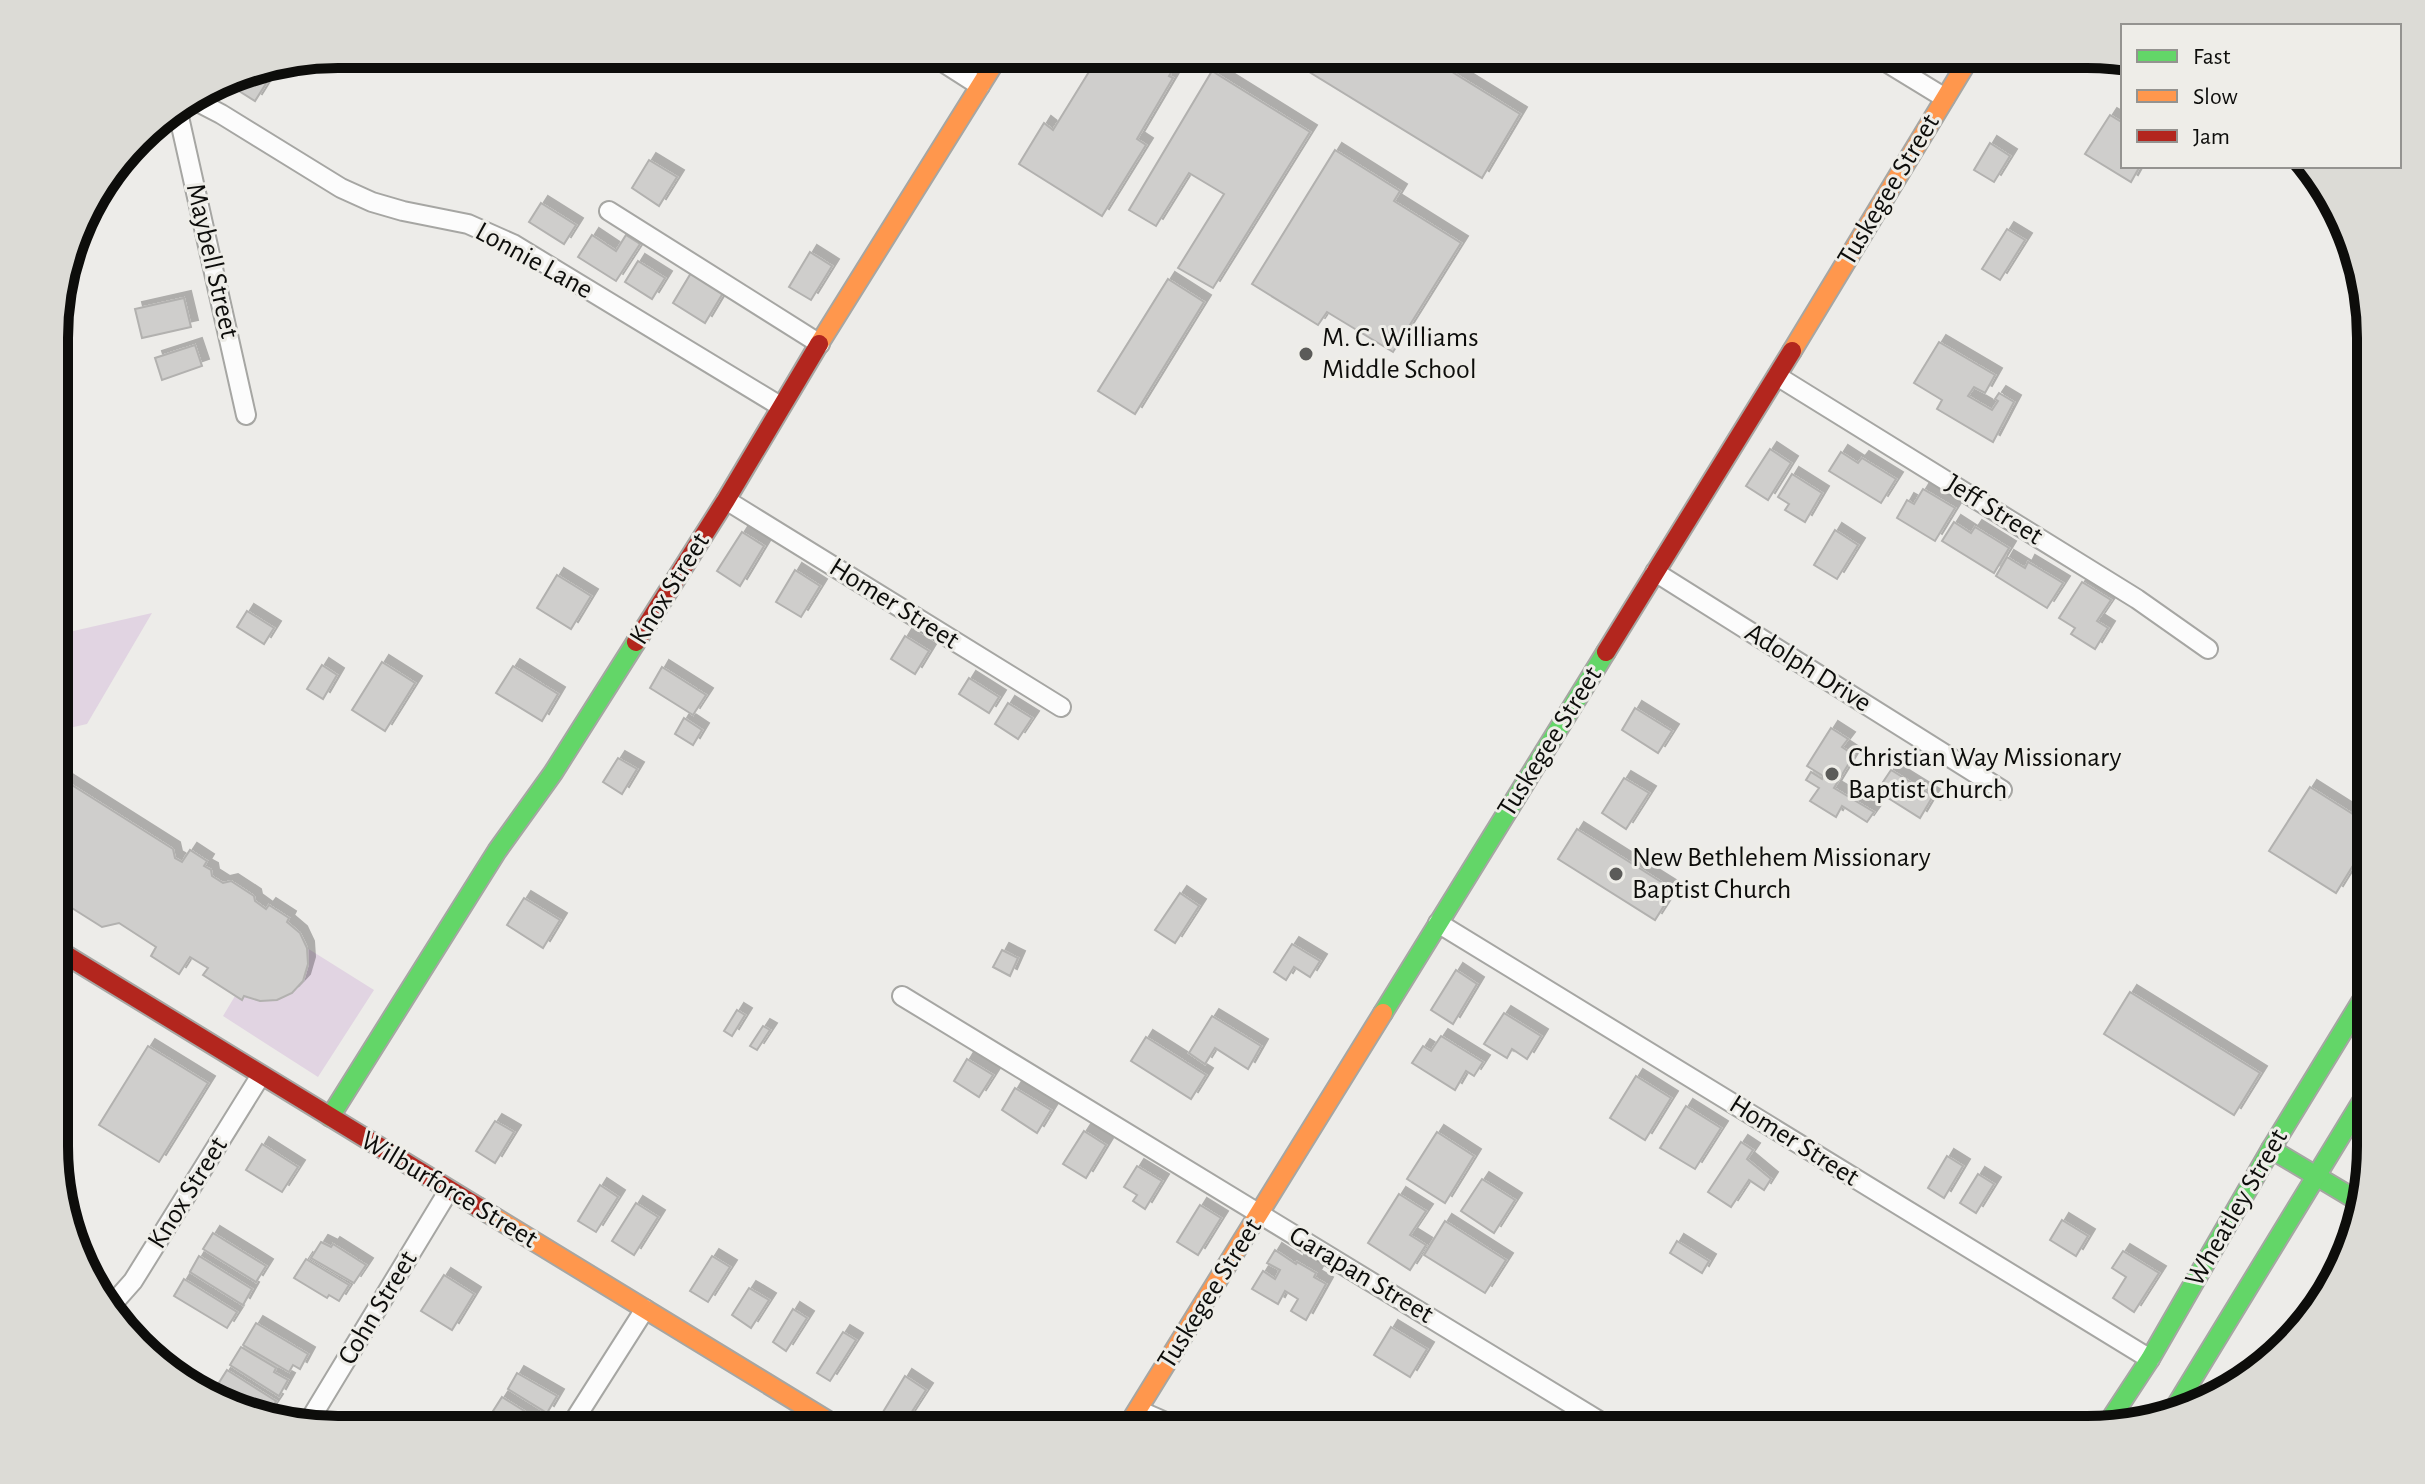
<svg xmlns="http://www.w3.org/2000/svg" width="2425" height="1484" font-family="'Alegreya Sans',sans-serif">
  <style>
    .green { fill: #e1d4e2 }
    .building { fill: #cfcecc; stroke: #b2b1af; stroke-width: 2; filter: url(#shadow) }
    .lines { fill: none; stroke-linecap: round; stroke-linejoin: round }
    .street-casing { stroke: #a6a6a3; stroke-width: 22 }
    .fast-casing { stroke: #a6a6a3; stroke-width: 22 }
    .slow-casing { stroke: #a6a6a3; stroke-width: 22 }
    .jam-casing { stroke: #a6a6a3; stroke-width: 22 }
    .street { stroke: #fcfcfc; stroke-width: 18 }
    .fast { stroke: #63d668; stroke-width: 18 }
    .slow { stroke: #ff974d; stroke-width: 18 }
    .jam { stroke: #b3261e; stroke-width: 18 }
    .poi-dot { fill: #5b5b59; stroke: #eeede8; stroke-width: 3 }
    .labels { text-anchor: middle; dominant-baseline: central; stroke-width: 6; stroke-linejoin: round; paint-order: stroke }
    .street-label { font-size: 28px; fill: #0d0d0b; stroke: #eeede8 }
    .poi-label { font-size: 28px; fill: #0d0d0b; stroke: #eeede8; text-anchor: start }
    .rim { fill: none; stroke: #0d0d0b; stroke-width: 10 }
  </style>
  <defs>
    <filter id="shadow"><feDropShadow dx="7" dy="-7" stdDeviation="0" flood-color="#0004"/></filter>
  </defs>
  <rect width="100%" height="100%" fill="#edece9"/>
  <g class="green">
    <polygon points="152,613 87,724 56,731 56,635"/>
    <path d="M307,948L374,990L318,1077L223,1016L235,996L242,999L244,996C284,1009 310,990 307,948Z"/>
  </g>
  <g class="building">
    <polygon points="509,54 544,54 534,69"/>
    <polygon points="1100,54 1182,54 1169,76 1173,78 1137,139 1146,145 1102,216 1019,164 1044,123 1053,130"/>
    <polygon points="1280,54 1423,54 1520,114 1482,178"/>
    <polygon points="277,66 255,101 231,86 238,74"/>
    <polygon points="1212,71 1310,132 1213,288 1178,268 1224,194 1189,173 1156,226 1129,210"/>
    <polygon points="2110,115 2123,123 2123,166 2140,166 2131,182 2085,154"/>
    <polygon points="1990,143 2010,156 1994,182 1974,170"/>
    <polygon points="1335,150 1400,191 1394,201 1461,243 1393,352 1327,312 1318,325 1252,284"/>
    <polygon points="649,160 677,177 659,206 632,188"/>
    <polygon points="541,203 576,225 564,244 529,222"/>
    <polygon points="2007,229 2025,240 2000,280 1982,269"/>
    <polygon points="592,235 616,251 626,235 640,244 616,281 578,257"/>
    <polygon points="810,252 832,266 811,300 789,287"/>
    <polygon points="638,261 665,278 652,299 625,282"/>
    <polygon points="691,273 723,293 705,323 673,303"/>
    <polygon points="1168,279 1204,302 1135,414 1098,391"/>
    <polygon points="184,298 191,327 142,338 135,309"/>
    <polygon points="1939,342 1995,375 1985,393 1974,387 1968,396 1992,410 1998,401 1995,399 1999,393 2014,402 1993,442 1937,409 1942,400 1914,383"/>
    <polygon points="195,345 202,366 162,380 155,358"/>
    <polygon points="1770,449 1791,463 1768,500 1746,486"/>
    <polygon points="1841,452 1858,463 1862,458 1896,479 1881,503 1829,471"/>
    <polygon points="1792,474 1822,493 1805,522 1785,510 1789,504 1778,497"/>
    <polygon points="1923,489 1955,508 1935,541 1897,518 1907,500 1914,504"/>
    <polygon points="1954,522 1971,533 1975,527 2009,548 1994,573 1942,541"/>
    <polygon points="1835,530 1858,545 1837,579 1814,565"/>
    <polygon points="742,532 764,546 740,586 717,571"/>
    <polygon points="2007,557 2025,568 2028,562 2063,583 2047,608 1996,576"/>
    <polygon points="795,570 820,586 801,617 776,602"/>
    <polygon points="557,575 591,596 571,629 537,608"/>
    <polygon points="2082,582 2111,600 2097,621 2108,628 2095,649 2071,634 2075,628 2059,618"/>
    <polygon points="247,611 274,628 264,644 237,627"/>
    <polygon points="905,636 929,651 915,674 891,659"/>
    <polygon points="382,662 415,683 385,731 352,710"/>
    <polygon points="322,665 337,675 323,699 307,689"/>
    <polygon points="513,666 558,694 542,721 496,693"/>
    <polygon points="662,667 706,695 693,715 650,688"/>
    <polygon points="969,678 999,697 989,713 959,694"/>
    <polygon points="1008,703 1032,718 1018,739 995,724"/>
    <polygon points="1635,708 1672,731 1658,753 1622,730"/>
    <polygon points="684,718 702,730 693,745 675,734"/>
    <polygon points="1831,728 1848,739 1842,747 1854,755 1834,788 1874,812 1867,822 1842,806 1836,817 1810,801 1819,788 1806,780 1811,772 1822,779 1823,776 1807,766"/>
    <polygon points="618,758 637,769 622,794 603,782"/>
    <polygon points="1891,770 1933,796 1920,818 1877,791"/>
    <polygon points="56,775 173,849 175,858 182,862 190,850 207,861 204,866 211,870 212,876 223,883 231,881 254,896 255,901 266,909 269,905 289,918 287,922 300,933 307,948 308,964 303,981 292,993 277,1000 260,1001 244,996 242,1000 203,975 208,968 190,957 179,974 151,956 156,947 119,923 102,927 56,898"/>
    <polygon points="1624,778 1649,793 1626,829 1602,813"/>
    <polygon points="2310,787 2370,825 2370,838 2336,893 2269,851"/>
    <polygon points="1577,829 1674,890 1655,920 1558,859"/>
    <polygon points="1180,893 1199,906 1175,943 1155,930"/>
    <polygon points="524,898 560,920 543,948 507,925"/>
    <polygon points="1292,944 1320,961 1310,977 1294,967 1286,980 1274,972"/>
    <polygon points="1002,950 1018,958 1010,976 993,967"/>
    <polygon points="1456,970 1477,984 1453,1024 1431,1010"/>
    <polygon points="2130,992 2260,1073 2234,1115 2104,1034"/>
    <polygon points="737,1010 745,1015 732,1036 724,1031"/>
    <polygon points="1504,1013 1541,1036 1527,1059 1512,1049 1507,1058 1484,1044"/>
    <polygon points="1212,1016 1261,1046 1248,1069 1215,1048 1205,1064 1189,1053"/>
    <polygon points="763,1026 770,1030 757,1050 750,1046"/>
    <polygon points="1441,1036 1483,1062 1474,1076 1466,1071 1455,1090 1412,1063 1423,1046 1431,1051"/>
    <polygon points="1146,1037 1206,1075 1191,1099 1131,1061"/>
    <polygon points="148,1046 208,1083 159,1162 99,1125"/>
    <polygon points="967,1059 993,1075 979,1097 954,1081"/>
    <polygon points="1636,1076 1671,1098 1645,1140 1610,1118"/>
    <polygon points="1015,1088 1051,1110 1037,1133 1002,1110"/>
    <polygon points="1686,1106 1721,1128 1695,1169 1660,1148"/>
    <polygon points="495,1121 514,1132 495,1163 476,1151"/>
    <polygon points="1084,1131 1106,1145 1086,1178 1063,1164"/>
    <polygon points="1437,1132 1474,1156 1445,1203 1407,1179"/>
    <polygon points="1741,1142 1753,1150 1747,1159 1771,1179 1764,1190 1749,1180 1731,1207 1708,1192"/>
    <polygon points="262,1144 298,1167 282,1192 246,1170"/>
    <polygon points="1947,1156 1963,1166 1944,1198 1928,1188"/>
    <polygon points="1137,1166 1162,1181 1145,1209 1133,1201 1137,1195 1124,1187"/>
    <polygon points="1978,1174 1994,1184 1976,1213 1960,1203"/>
    <polygon points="1482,1179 1515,1200 1494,1233 1461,1211"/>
    <polygon points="600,1185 618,1197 596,1232 578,1221"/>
    <polygon points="1399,1194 1426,1211 1410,1235 1426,1245 1410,1270 1368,1243"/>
    <polygon points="636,1203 658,1217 634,1255 612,1241"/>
    <polygon points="1200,1205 1221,1218 1198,1255 1177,1242"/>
    <polygon points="2062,1220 2088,1236 2076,1256 2050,1240"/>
    <polygon points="1445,1221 1506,1260 1485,1293 1424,1255"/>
    <polygon points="213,1233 266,1266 256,1282 203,1249"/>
    <polygon points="1677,1241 1709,1261 1702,1273 1670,1253"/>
    <polygon points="321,1242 331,1247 333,1244 366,1265 354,1283 311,1258"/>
    <polygon points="1275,1250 1296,1264 1297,1262 1316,1273 1314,1277 1326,1284 1306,1320 1291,1311 1298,1299 1285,1291 1278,1304 1252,1289 1263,1271 1275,1279 1280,1270 1267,1263"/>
    <polygon points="2123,1251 2159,1273 2134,1312 2113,1298 2126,1277 2112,1268"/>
    <polygon points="199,1256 252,1289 243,1305 190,1272"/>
    <polygon points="712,1256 730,1267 708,1302 690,1291"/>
    <polygon points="306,1259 349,1285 339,1301 329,1295 327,1298 294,1278"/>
    <polygon points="444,1275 474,1294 452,1330 421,1311"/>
    <polygon points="184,1279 237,1312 227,1328 174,1296"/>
    <polygon points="749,1288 769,1300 751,1328 732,1315"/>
    <polygon points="793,1309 807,1318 786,1351 773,1342"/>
    <polygon points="256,1323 308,1354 300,1369 293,1365 289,1372 243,1345"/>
    <polygon points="1391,1327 1427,1349 1410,1377 1374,1355"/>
    <polygon points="843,1332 856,1340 830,1381 817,1373"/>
    <polygon points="241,1347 276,1368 274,1372 288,1380 279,1396 230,1365"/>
    <polygon points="227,1370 276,1401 266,1416 252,1408 250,1411 215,1389"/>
    <polygon points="517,1373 557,1396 547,1413 508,1389"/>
    <polygon points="905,1376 926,1390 900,1430 880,1417"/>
    <polygon points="502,1397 537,1419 530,1430 506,1430 488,1419"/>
  </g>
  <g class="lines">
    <g class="street-casing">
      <g id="street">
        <polyline points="930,54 980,86"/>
        <polyline points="1873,54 1945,98"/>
        <polyline points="192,99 221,114 341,188 372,202 403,211 468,224 513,244 780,406"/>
        <polyline points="177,108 246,415"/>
        <polyline points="609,211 820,344"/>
        <polyline points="1777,376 2137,599 2208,649"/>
        <polyline points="726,500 1061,707"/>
        <polyline points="1655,572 2002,790"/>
        <polyline points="1438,923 2150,1359"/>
        <polyline points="902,996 1614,1430"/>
        <polyline points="110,1307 133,1281 261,1075"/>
        <polyline points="1138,1410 1184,1430"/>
        <polyline points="306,1426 449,1190"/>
        <polyline points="568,1430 645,1309"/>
      </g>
    </g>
    <g class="fast-casing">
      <g id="fast">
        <polyline points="1383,1013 1606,652"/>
        <polyline points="330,1117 497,851 553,773 636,642"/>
        <polyline points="2271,1149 2358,1201"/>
        <polyline points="2174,1409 2370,1088"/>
        <polyline points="2104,1429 2150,1359 2271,1149 2370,987"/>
      </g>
    </g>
    <g class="slow-casing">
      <g id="slow">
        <polyline points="819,344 1000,54"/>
        <polyline points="1792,351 1972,54"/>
        <polyline points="478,1207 843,1430"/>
        <polyline points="1125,1430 1383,1013"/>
      </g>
    </g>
    <g class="jam-casing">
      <g id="jam">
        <polyline points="636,642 726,500 819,344"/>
        <polyline points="1606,652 1792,351"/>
        <polyline points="56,949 478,1207"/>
      </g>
    </g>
    <use href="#street" class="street"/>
    <use href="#fast" class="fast"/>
    <use href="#slow" class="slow"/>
    <use href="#jam" class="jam"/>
  </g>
  <g class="poi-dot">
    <circle cx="1306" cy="354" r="8"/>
    <circle cx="1832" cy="774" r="8"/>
    <circle cx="1616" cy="874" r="8"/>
  </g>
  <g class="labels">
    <g class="street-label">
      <text transform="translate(1889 190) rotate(-59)">Tuskegee Street</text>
      <text transform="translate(212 261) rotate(77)">Maybell Street</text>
      <text transform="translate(534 261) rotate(29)">Lonnie Lane</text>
      <text transform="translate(1994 510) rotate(32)">Jeff Street</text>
      <text transform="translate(670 589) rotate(-58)">Knox Street</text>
      <text transform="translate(894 604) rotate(32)">Homer Street</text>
      <text transform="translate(1808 668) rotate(32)">Adolph Drive</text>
      <text transform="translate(1550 742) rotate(-58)">Tuskegee Street</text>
      <text transform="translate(1794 1141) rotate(32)">Homer Street</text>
      <text transform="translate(449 1190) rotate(31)">Wilburforce Street</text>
      <text transform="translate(188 1193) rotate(-58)">Knox Street</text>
      <text transform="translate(2237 1208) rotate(-60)">Wheatley Street</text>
      <text transform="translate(1361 1275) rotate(31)">Garapan Street</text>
      <text transform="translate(1210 1294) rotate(-58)">Tuskegee Street</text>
      <text transform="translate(378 1308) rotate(-59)">Cohn Street</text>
    </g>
    <g class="poi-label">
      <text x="1322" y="338">M. C. Williams<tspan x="1322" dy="32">Middle School</tspan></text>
      <text x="1848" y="758">Christian Way Missionary<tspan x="1848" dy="32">Baptist Church</tspan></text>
      <text x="1632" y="858">New Bethlehem Missionary<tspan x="1632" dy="32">Baptist Church</tspan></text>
    </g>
  </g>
  <path d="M0 0H2425V1484H0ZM338 68H2087A270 270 0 0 1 2357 338V1146A270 270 0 0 1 2087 1416H338A270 270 0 0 1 68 1146V338A270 270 0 0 1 338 68Z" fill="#dcdbd6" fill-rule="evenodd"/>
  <path class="rim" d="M338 68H2087A270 270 0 0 1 2357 338V1146A270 270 0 0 1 2087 1416H338A270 270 0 0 1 68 1146V338A270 270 0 0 1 338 68Z"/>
  <rect x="2121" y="24" width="280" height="144" fill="#eeede8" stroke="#949390" stroke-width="2"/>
  <rect x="2137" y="50" width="40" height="12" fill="#63d668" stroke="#949390" stroke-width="2"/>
  <text x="2193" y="64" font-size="24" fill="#0d0d0b">Fast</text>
  <rect x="2137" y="90" width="40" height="12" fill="#ff974d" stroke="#949390" stroke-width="2"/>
  <text x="2193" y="104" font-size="24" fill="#0d0d0b">Slow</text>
  <rect x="2137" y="130" width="40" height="12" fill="#b3261e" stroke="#949390" stroke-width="2"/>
  <text x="2193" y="144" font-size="24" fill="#0d0d0b">Jam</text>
</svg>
